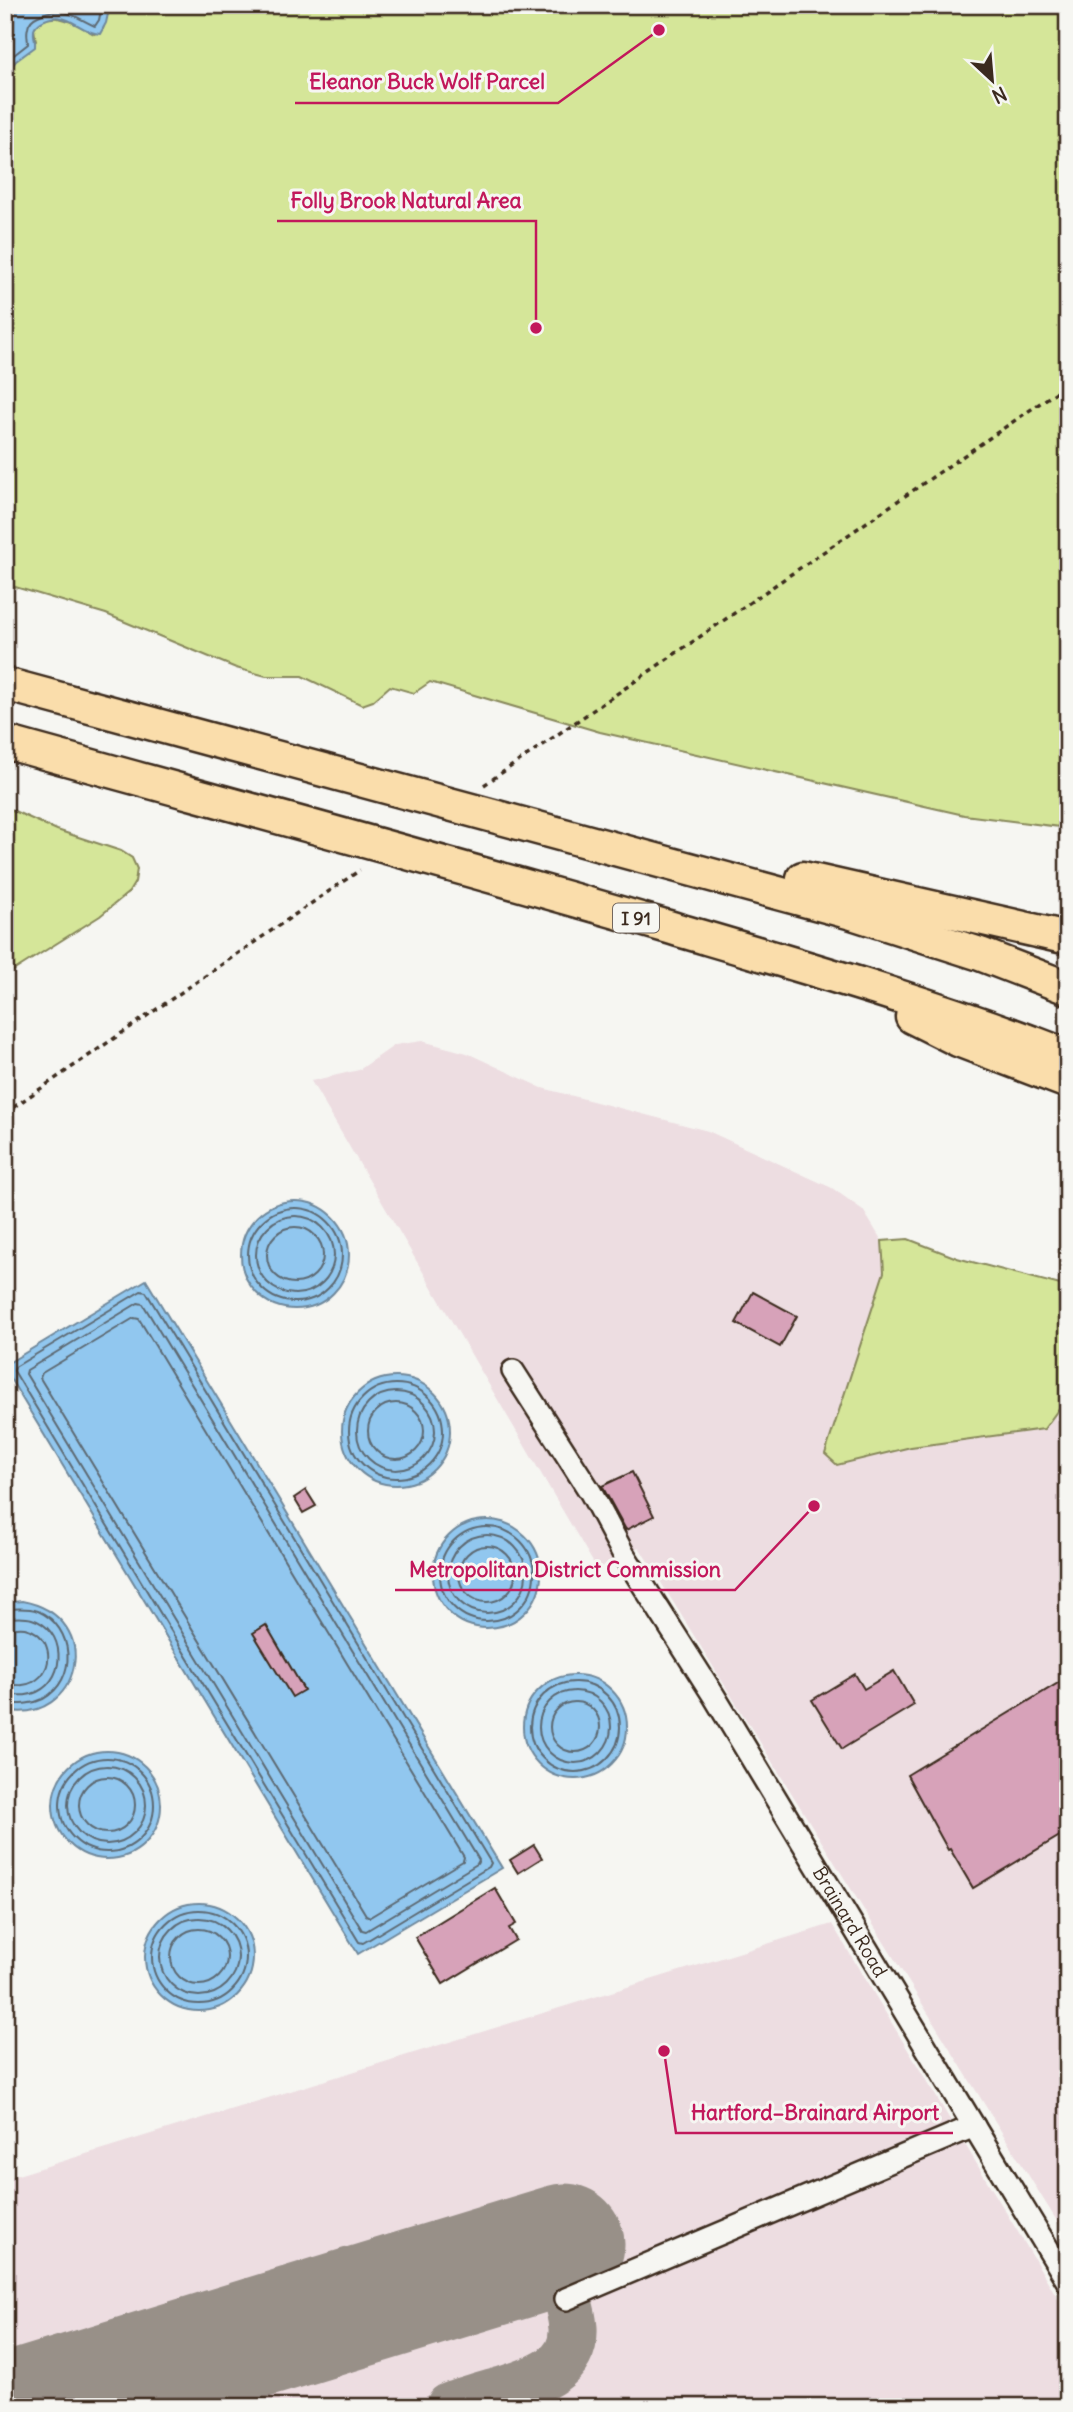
<svg xmlns="http://www.w3.org/2000/svg" width="1073" height="2412" font-family="Delius,sans-serif">
  <style>
    .built { fill: #eddde1 }
    .green { fill: #d5e699; stroke: #88885c; stroke-width: 2 }
    .water { fill: #91c7ef; stroke: #6f889b; stroke-width: 2 }
    .lines { fill: none; stroke-linecap: round; stroke-linejoin: round }
    .shore { stroke: #5d6972; stroke-width: 2 }
    .taxiway { stroke: #989088; stroke-width: 49 }
    .runway { stroke: #989088; stroke-width: 121 }
    .building { fill: #d7a2b9; stroke: #3b2a1e; stroke-width: 2 }
    .minor-casing { stroke: #3b2a1e; stroke-width: 26 }
    .highway-casing { stroke: #3b2a1e; stroke-width: 37 }
    .path { stroke: #3b2a1e; stroke-width: 3.5; stroke-dasharray: 5 5; stroke-linecap: butt }
    .minor { stroke: #f6f6f2; stroke-width: 21 }
    .highway { stroke: #faddab; stroke-width: 32 }
    .labels { text-anchor: middle; dominant-baseline: central; stroke-width: 6; stroke-linejoin: round; paint-order: stroke }
    .shield { fill: #f6f6f2; stroke: #73675e; stroke-width: 2 }
    .shield-label { font-size: 18px; font-weight: bold; fill: #3b2a1e }
    .street-label { font-size: 19px; fill: #3b2a1e; stroke: #f6f6f2 }
    .leader { fill: none; stroke: #c2185b; stroke-width: 2.5 }
    .callout-dot { fill: #c2185b; stroke: #f6f6f2; stroke-width: 2.5 }
    .callout-label { font-size: 21px; text-anchor: middle; font-weight: bold; fill: #c2185b; stroke: #f6f6f2; stroke-width: 6; stroke-linejoin: round; paint-order: stroke }
  </style>
  <rect width="100%" height="100%" fill="#f6f6f2"/>
  <filter id="ink" filterUnits="userSpaceOnUse"><feTurbulence type="fractalNoise" baseFrequency=".0143" numOctaves="2"/><feDisplacementMap in="SourceGraphic" scale="14" xChannelSelector="R" yChannelSelector="G"/><feConvolveMatrix kernelMatrix="1 2 1 2 8 2 1 2 1" color-interpolation-filters="sRGB"/></filter>
  <g filter="url(#ink)">
    <g class="built">
      <polygon points="422,1041 467,1053 542,1088 708,1131 832,1188 863,1210 882,1241 884,1272 825,1454 837,1465 911,1447 1044,1429 1068,1396 1068,2239 639,1547 597,1569 311,1081 359,1070 395,1045"/>
      <polygon points="832,1924 1068,2315 1068,2407 5,2407 5,2179"/>
    </g>
    <g class="green">
      <path d="M110,5H1068V828L964,815L600,732L430,682L414,693L390,686L373,701L362,705L302,676H266L236,668L106,614L5,584V75L11,65L36,41L34,29C50,6 76,24 94,34L103,29Z"/>
      <polygon points="5,807 57,830 121,851 132,858 137,869 135,882 129,892 100,916 5,976"/>
      <polygon points="908,1239 957,1258 1068,1287 1068,1396 1044,1429 911,1447 837,1465 825,1454 884,1272 882,1241"/>
    </g>
    <g class="water">
      <path d="M5,5H110L106,23L100,34C79,33 67,7 41,22C38,24 35,26 34,30C33,36 36,41 35,47L16,61L5,75Z"/>
      <circle cx="295" cy="1255" r="54"/>
      <polygon points="146,1280 502,1868 358,1954 5,1370 5,1365"/>
      <circle cx="396" cy="1431" r="54"/>
      <circle cx="487" cy="1574" r="54"/>
      <path d="M22,1601C108,1617 79,1727 5,1710V1603Z"/>
      <circle cx="575" cy="1727" r="52"/>
      <circle cx="107" cy="1805" r="54"/>
      <circle cx="199" cy="1957" r="54"/>
    </g>
    <g class="lines">
      <g class="shore">
        <path d="M5,62L28,44C28,39 26,32 28,28C29,22 33,18 38,16C61,4 75,17 95,26L99,20L102,5"/>
        <circle cx="295" cy="1255" r="47"/>
        <circle cx="295" cy="1255" r="39"/>
        <circle cx="295" cy="1255" r="28"/>
        <polygon points="141,1291 146,1292 491,1863 489,1867 363,1943 359,1942 14,1371 15,1367"/>
        <polygon points="138,1303 143,1304 479,1860 477,1864 366,1931 362,1930 26,1374 27,1370"/>
        <polygon points="134,1318 139,1319 464,1857 463,1861 370,1917 366,1915 40,1378 42,1373"/>
        <circle cx="396" cy="1431" r="47"/>
        <circle cx="396" cy="1431" r="39"/>
        <circle cx="396" cy="1431" r="28"/>
        <circle cx="487" cy="1574" r="47"/>
        <circle cx="487" cy="1574" r="39"/>
        <circle cx="487" cy="1574" r="28"/>
        <path d="M5,1609C16,1609 27,1607 38,1611C75,1627 78,1680 43,1699C31,1705 18,1704 5,1704"/>
        <path d="M5,1618C14,1618 23,1616 32,1619C65,1629 68,1677 37,1692C27,1697 16,1695 5,1695"/>
        <path d="M5,1629C13,1629 21,1626 28,1629C52,1636 56,1670 33,1682C24,1687 15,1685 5,1684"/>
        <circle cx="575" cy="1727" r="45"/>
        <circle cx="575" cy="1727" r="36"/>
        <circle cx="575" cy="1727" r="25"/>
        <circle cx="107" cy="1805" r="47"/>
        <circle cx="107" cy="1805" r="39"/>
        <circle cx="107" cy="1805" r="28"/>
        <circle cx="199" cy="1957" r="47"/>
        <circle cx="199" cy="1957" r="39"/>
        <circle cx="199" cy="1957" r="28"/>
      </g>
      <path class="taxiway" d="M450,2407C467,2401 485,2396 502,2391C534,2381 575,2370 573,2328C571,2302 558,2273 550,2249"/>
      <polyline class="runway" points="31,2407 564,2244"/>
    </g>
    <g class="building">
      <polygon points="753,1292 797,1316 780,1347 736,1323"/>
      <polygon points="632,1472 654,1516 626,1530 602,1486"/>
      <polygon points="306,1490 316,1506 303,1513 294,1498"/>
      <polygon points="266,1625 304,1690 292,1697 253,1633"/>
      <polygon points="894,1671 914,1705 842,1749 812,1700 855,1674 864,1689"/>
      <polygon points="1068,1677 1068,1831 973,1888 950,1849 948,1850 907,1775"/>
      <polygon points="534,1845 542,1858 518,1873 510,1860"/>
      <polygon points="495,1888 516,1924 509,1928 516,1940 443,1984 415,1937"/>
    </g>
    <g class="lines">
      <g class="minor-casing">
        <g id="minor">
          <path id="s1" d="M513,1371L591,1493L624,1555L714,1696L1068,2282"/>
          <polyline points="566,2299 974,2126"/>
        </g>
      </g>
      <g class="highway-casing">
        <g id="highway">
          <polyline points="5,684 852,913 980,954 1068,988"/>
          <path d="M5,742C225,803 446,862 665,926C801,966 936,1004 1068,1056"/>
          <polyline points="803,878 1068,938"/>
          <polyline points="912,1017 958,1040 1068,1082"/>
        </g>
      </g>
      <g class="path">
        <polyline points="484,785 1068,384"/>
        <polyline points="5,1113 360,870"/>
      </g>
      <use href="#minor" class="minor"/>
      <use href="#highway" class="highway"/>
    </g>
  </g>
  <g class="labels">
    <rect class="shield" x="613" y="903.5" width="46" height="29" rx="5"/>
    <g class="shield-label">
      <text x="636" y="918">I 91</text>
    </g>
    <g class="street-label">
      <text stroke="none"><textPath href="#s1" startOffset="646">Brainard Road</textPath></text>
    </g>
  </g>
  <path class="leader" d="M659 30L558 103H295M536 328L536 221H277M814 1506L735 1590H395M664 2051L676 2133H953"/>
  <g class="callout-dot">
    <circle cx="659" cy="30" r="7"/>
    <circle cx="536" cy="328" r="7"/>
    <circle cx="814" cy="1506" r="7"/>
    <circle cx="664" cy="2051" r="7"/>
  </g>
  <g class="callout-label">
    <text x="427" y="89">Eleanor Buck Wolf Parcel</text>
    <text x="406" y="208">Folly Brook Natural Area</text>
    <text x="565" y="1577">Metropolitan District Commission</text>
    <text x="815" y="2120">Hartford–Brainard Airport</text>
  </g>
  <rect width="1073" height="2412" fill="none" stroke="#f6f6f2" stroke-width="28"/>
  <rect x="14" y="14" width="1045" height="2384" fill="none" stroke="#3b2a1e" stroke-width="2.5" filter="url(#ink)"/>
  <g transform="translate(992 80) rotate(154)" stroke="#f6f6f2" stroke-width="5" paint-order="stroke">
  <path d="M0-5L12 26L0 18L-12 26Z" fill="#3b2a1e"/>
  <text y="-10" font-size="19" font-weight="bold" text-anchor="middle" fill="#3b2a1e">N</text>
  </g>
</svg>
